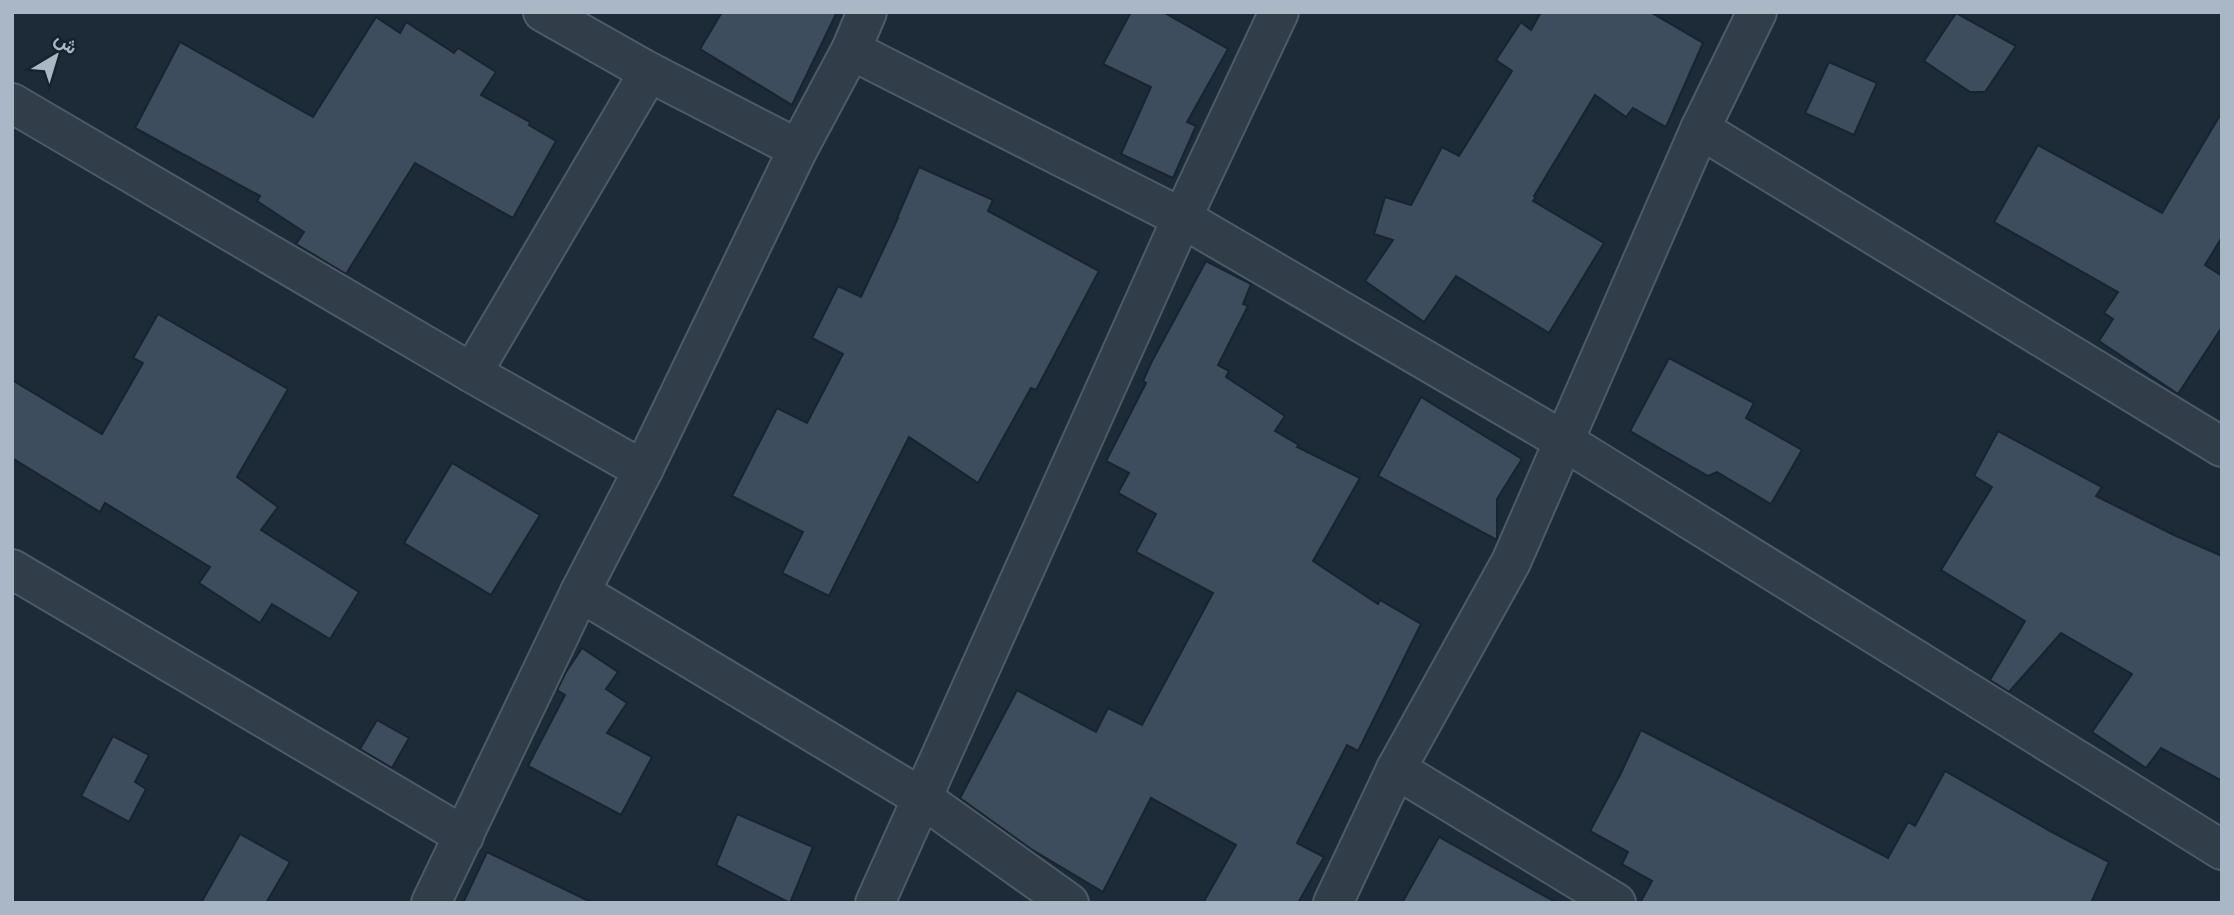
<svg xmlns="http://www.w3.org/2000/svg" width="2234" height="915" font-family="Manrope,Vazirmatn,sans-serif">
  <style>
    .building { fill: #3d4d5d; stroke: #18242f; stroke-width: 2 }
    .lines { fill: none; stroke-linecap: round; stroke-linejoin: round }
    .minor-casing { stroke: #4e5a67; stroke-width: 42 }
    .minor { stroke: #313d48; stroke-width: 38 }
  </style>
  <rect width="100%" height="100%" fill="#1d2b38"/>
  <g class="building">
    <polygon points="722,12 837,12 792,105 700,49"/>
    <polygon points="1131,12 1163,12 1228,49 1187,122 1196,126 1173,178 1121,154 1151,87 1103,64"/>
    <polygon points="1541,12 1650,12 1703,43 1666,127 1633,108 1626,117 1595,95 1534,196 1536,197 1533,201 1604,243 1549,333 1456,276 1424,322 1365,281 1393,240 1374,234 1385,197 1411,205 1442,147 1459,156 1512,71 1496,60 1521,22 1531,30"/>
    <polygon points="1956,13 2016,46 1985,92 1970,92 1924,61"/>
    <polygon points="376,17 400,33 406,22 454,53 458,48 496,72 481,95 530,122 529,125 556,141 513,218 415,163 346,274 296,244 304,232 257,201 260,196 135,128 180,42 313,117"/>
    <polygon points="1829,62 1877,83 1854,135 1805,113"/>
    <polygon points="2222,112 2222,237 2205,265 2222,276 2222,327 2178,394 2099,341 2113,319 2104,313 2118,292 1994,222 2038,145 2162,213"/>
    <polygon points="919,167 993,200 988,211 1099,271 1036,390 1031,388 978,483 909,437 829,596 782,573 803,532 732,496 777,408 807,423 843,354 812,338 838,286 861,297 898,218 897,218"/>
    <polygon points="1206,261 1251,284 1243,304 1248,306 1218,365 1229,371 1226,377 1285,416 1275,431 1299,445 1297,447 1360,478 1313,561 1378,604 1380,600 1421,624 1358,751 1347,745 1297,843 1324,857 1298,903 1203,903 1236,845 1151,798 1103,892 1031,849 960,798 1017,690 1096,732 1108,708 1142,725 1213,593 1136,552 1156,514 1118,493 1129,473 1106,461 1146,383 1143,381 1152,361"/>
    <polygon points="158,314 288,389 237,477 278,507 261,530 359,592 330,639 272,604 260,623 199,583 210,567 105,503 100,512 12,458 12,380 102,434 143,363 133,358"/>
    <polygon points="1669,358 1754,403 1746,418 1802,450 1771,504 1717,472 1708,476 1630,431"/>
    <polygon points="1421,397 1522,459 1497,499 1497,540 1378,476"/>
    <polygon points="1998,431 2102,487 2096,496 2174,535 2222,556 2222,781 2161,748 2146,768 2092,732 2132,674 2061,633 2009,692 1990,680 2025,621 1941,570 1992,487 1974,476"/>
    <polygon points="452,463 540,515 491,595 404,543"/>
    <polygon points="582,648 618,672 606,689 627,703 607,733 652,757 621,815 528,766 565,695 557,690 566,672"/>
    <polygon points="377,720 409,738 392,768 360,749"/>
    <polygon points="1641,730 1888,858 1908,822 1915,826 1945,771 2050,831 2109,862 2091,903 1640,903 1652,881 1622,864 1628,852 1590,831 1621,773"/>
    <polygon points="113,736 149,755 135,782 146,789 129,822 81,796"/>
    <polygon points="737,814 813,847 790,903 716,865"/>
    <polygon points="240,834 290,862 266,903 201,903"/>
    <polygon points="1439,837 1557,903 1402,903"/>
    <polygon points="487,852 593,903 463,903"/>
  </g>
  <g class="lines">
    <g class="minor-casing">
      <g id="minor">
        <polyline points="543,12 649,72 798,149"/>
        <polyline points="851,50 1182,218 1564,441 2222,850"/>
        <polyline points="12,103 472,373 643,470"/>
        <polyline points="1700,129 2222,447"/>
        <polyline points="472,373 649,72"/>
        <polyline points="12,569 464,836"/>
        <polyline points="580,592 922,798 1069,903"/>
        <polyline points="1396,769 1616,903"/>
        <polyline points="431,903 580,592 643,470 798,149 851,50 867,12"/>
        <polyline points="875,903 1182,218 1279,12"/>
        <polyline points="1333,903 1396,769 1511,562 1700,129 1757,12"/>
      </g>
    </g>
    <use href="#minor" class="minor"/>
  </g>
  <rect width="2234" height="915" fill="none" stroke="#aab7c6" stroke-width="28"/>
  <g transform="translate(56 56) rotate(38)" stroke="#17222c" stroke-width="5" paint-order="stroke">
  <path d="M0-5L12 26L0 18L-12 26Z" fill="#aab7c6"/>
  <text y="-10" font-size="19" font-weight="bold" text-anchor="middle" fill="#aab7c6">ش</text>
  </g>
</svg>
